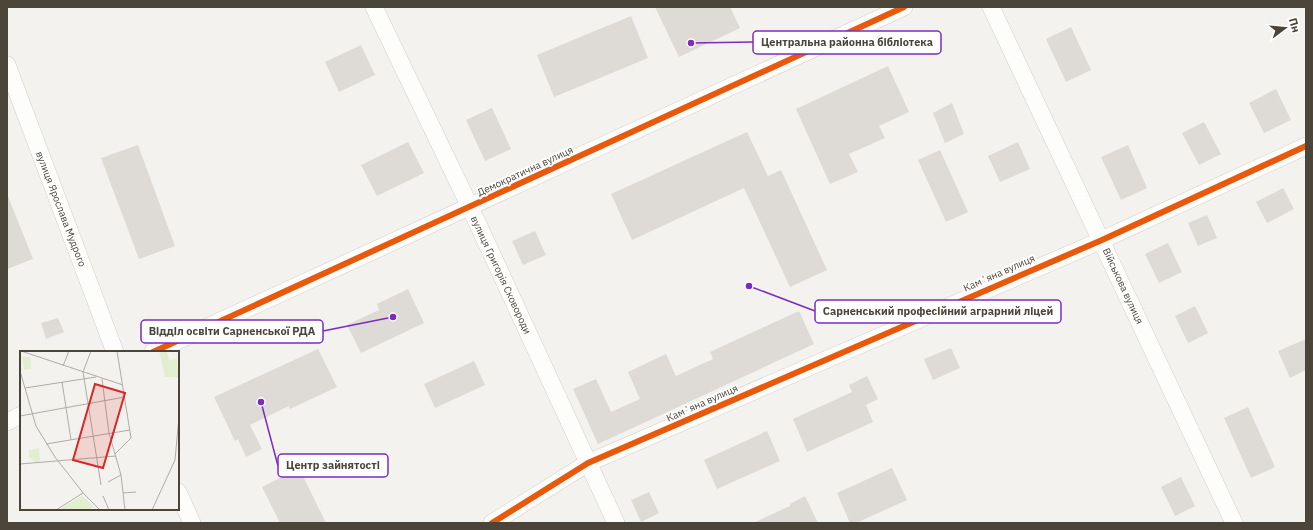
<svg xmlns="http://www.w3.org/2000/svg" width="1313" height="530" font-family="'IBM Plex Sans',sans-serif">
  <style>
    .building { fill: #dedbd6 }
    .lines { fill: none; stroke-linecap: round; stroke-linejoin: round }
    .minor-casing { stroke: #d2d0cb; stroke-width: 18 }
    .minor { stroke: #fdfdfc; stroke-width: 17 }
    .cycleway-casing { stroke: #fff; stroke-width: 8 }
    .cycleway { stroke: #e8590c; stroke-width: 6 }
    .labels { text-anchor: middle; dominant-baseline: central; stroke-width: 3.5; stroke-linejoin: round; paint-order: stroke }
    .street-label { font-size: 10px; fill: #4b4439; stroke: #fff }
    .inset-road { fill: none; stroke: #b0aca6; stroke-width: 1 }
    .view { fill: #d62828; fill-opacity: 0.15; stroke: #d62828; stroke-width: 2 }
    .inset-edge { fill: none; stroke: #4b4439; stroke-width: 2 }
    .leader { fill: none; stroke: #7b2cbf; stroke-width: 1.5 }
    .callout-dot { fill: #7b2cbf; stroke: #fff; stroke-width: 1.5 }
    .callout { fill: #fff; stroke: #7b2cbf; stroke-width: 1.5 }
    .callout-label { font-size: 11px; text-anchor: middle; font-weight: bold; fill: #4b4439 }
  </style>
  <rect width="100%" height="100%" fill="#f4f2ee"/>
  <g class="building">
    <polygon points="655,7 730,7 740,28 679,57"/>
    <polygon points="631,16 648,58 554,97 537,55"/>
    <polygon points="1071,27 1091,70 1066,82 1046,39"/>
    <polygon points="361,45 375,75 339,92 325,62"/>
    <polygon points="888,66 909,112 879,126 885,138 849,154 858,172 830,184 796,109"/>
    <polygon points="1276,89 1291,120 1264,133 1249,103"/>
    <polygon points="952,103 964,134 945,143 933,113"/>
    <polygon points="492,108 511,149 485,161 466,120"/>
    <polygon points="1204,122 1221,154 1199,165 1182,133"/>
    <polygon points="747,132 768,176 781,170 827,270 790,287 744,188 632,240 611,194"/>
    <polygon points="408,142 424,173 377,196 361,165"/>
    <polygon points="1018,142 1030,169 1000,182 988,156"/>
    <polygon points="138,145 175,246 139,259 101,158"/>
    <polygon points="1128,145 1147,188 1121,200 1101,157"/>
    <polygon points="940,150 968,212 946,222 918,160"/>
    <polygon points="1283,188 1294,209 1267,223 1256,202"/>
    <polygon points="7,194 33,259 7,269"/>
    <polygon points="1207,215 1217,238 1198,246 1188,223"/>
    <polygon points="535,231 546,255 523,265 512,241"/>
    <polygon points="1168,243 1182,272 1159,283 1145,254"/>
    <polygon points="408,289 424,323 361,353 347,325 379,310 377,304"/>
    <polygon points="1195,306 1208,333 1188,343 1175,316"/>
    <polygon points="799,311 814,344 598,444 573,389 596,379 611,412 640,399 628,372 666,354 676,376 713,359 710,352"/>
    <polygon points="58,318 64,332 46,339 41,323"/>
    <polygon points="1306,339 1306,370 1290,378 1278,351"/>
    <polygon points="951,348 960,368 933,380 924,359"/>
    <polygon points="318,349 337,387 290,409 289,406 250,425 262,449 246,457 238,439 235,441 214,397"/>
    <polygon points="474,361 485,385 435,408 424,384"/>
    <polygon points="867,376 878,399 866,405 873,422 807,452 793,419 852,392 849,385"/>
    <polygon points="1248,407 1275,467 1251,478 1224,418"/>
    <polygon points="767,431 780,461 717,489 704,460"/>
    <polygon points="299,468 326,523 280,523 262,487"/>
    <polygon points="892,468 907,500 856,523 850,523 837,493"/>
    <polygon points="1181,477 1195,506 1175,516 1161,487"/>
    <polygon points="649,492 659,513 641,522 631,500"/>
    <polygon points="805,496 818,523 753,523 790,506 790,504"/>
  </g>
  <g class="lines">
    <g class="minor-casing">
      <g id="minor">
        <polyline points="374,7 470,207 616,523"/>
        <polyline points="991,7 1234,523"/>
        <polyline points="7,65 115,352"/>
        <polyline points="153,352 904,7"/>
        <polyline points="7,422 21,415"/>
        <polyline points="178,492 192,523"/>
        <polyline points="492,523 588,463 1102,240 1306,146"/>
      </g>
    </g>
    <use href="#minor" class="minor"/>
    <g class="cycleway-casing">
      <g id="cycleway">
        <polyline points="153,352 904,7"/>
        <polyline points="492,523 588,463 1102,240 1306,146"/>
      </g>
    </g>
    <use href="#cycleway" class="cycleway"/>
  </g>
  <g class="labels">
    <g class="street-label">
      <text transform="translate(525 171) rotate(-25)">Демократична вулиця</text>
      <text transform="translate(61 209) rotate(69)">вулиця Ярослава Мудрого</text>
      <text transform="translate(999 273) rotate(-24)">Камʼяна вулиця</text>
      <text transform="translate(501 275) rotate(65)">вулиця Григорія Сковороди</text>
      <text transform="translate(1123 286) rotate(65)">Військова вулиця</text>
      <text transform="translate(702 403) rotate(-24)">Камʼяна вулиця</text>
    </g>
  </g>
  <g transform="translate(20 351)">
    <rect width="159" height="159" fill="#f4f2ee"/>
    <path d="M139,0H147L149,9L157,8L158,26H145ZM2,6H10L11,18L4,19ZM19,97L20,111H15L9,106V99ZM62,145L73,155L70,159H38Z" fill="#e1eecf"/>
    <path class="inset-road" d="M1,0L103,34M71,0L63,21L81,134M43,15L49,0M0,20L16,75L35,106M82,28L89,82L101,124L105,159M42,31L51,89M5,37L76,26M0,65L105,46M26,93L110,79M95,103L111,87L97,0M35,106L64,143L80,159M0,113L96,105M88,131L101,124M103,142L116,141M83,145L89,159M36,159L63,142M132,159L155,109L159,66"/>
    <path class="view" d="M75,33L105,42L83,117L53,109Z"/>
    <rect width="159" height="159" class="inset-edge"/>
  </g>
  <path class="leader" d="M691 43L753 42M749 286L815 311M393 317L323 331M261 402L278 466"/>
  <g class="callout-dot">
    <circle cx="691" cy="43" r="4"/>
    <circle cx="749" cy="286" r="4"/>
    <circle cx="393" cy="317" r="4"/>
    <circle cx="261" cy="402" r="4"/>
  </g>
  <g class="callout">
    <rect x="753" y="31" width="188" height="23" rx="4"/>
    <rect x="815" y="300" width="246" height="23" rx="4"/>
    <rect x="141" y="320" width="182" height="23" rx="4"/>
    <rect x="278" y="454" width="110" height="23" rx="4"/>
  </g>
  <g class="callout-label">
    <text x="847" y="46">Центральна районна бібліотека</text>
    <text x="938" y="315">Сарненський професійний аграрний ліцей</text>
    <text x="232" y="335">Відділ освіти Сарненської РДА</text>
    <text x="333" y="469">Центр зайнятості</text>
  </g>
  <rect width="1313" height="530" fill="none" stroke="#4b4439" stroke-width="16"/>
  <g transform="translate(1285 28) rotate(74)" stroke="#ffffff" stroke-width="3" paint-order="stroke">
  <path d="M0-3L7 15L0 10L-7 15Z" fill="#4b4439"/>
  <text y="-6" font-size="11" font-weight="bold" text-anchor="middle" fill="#4b4439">Пн</text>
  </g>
</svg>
